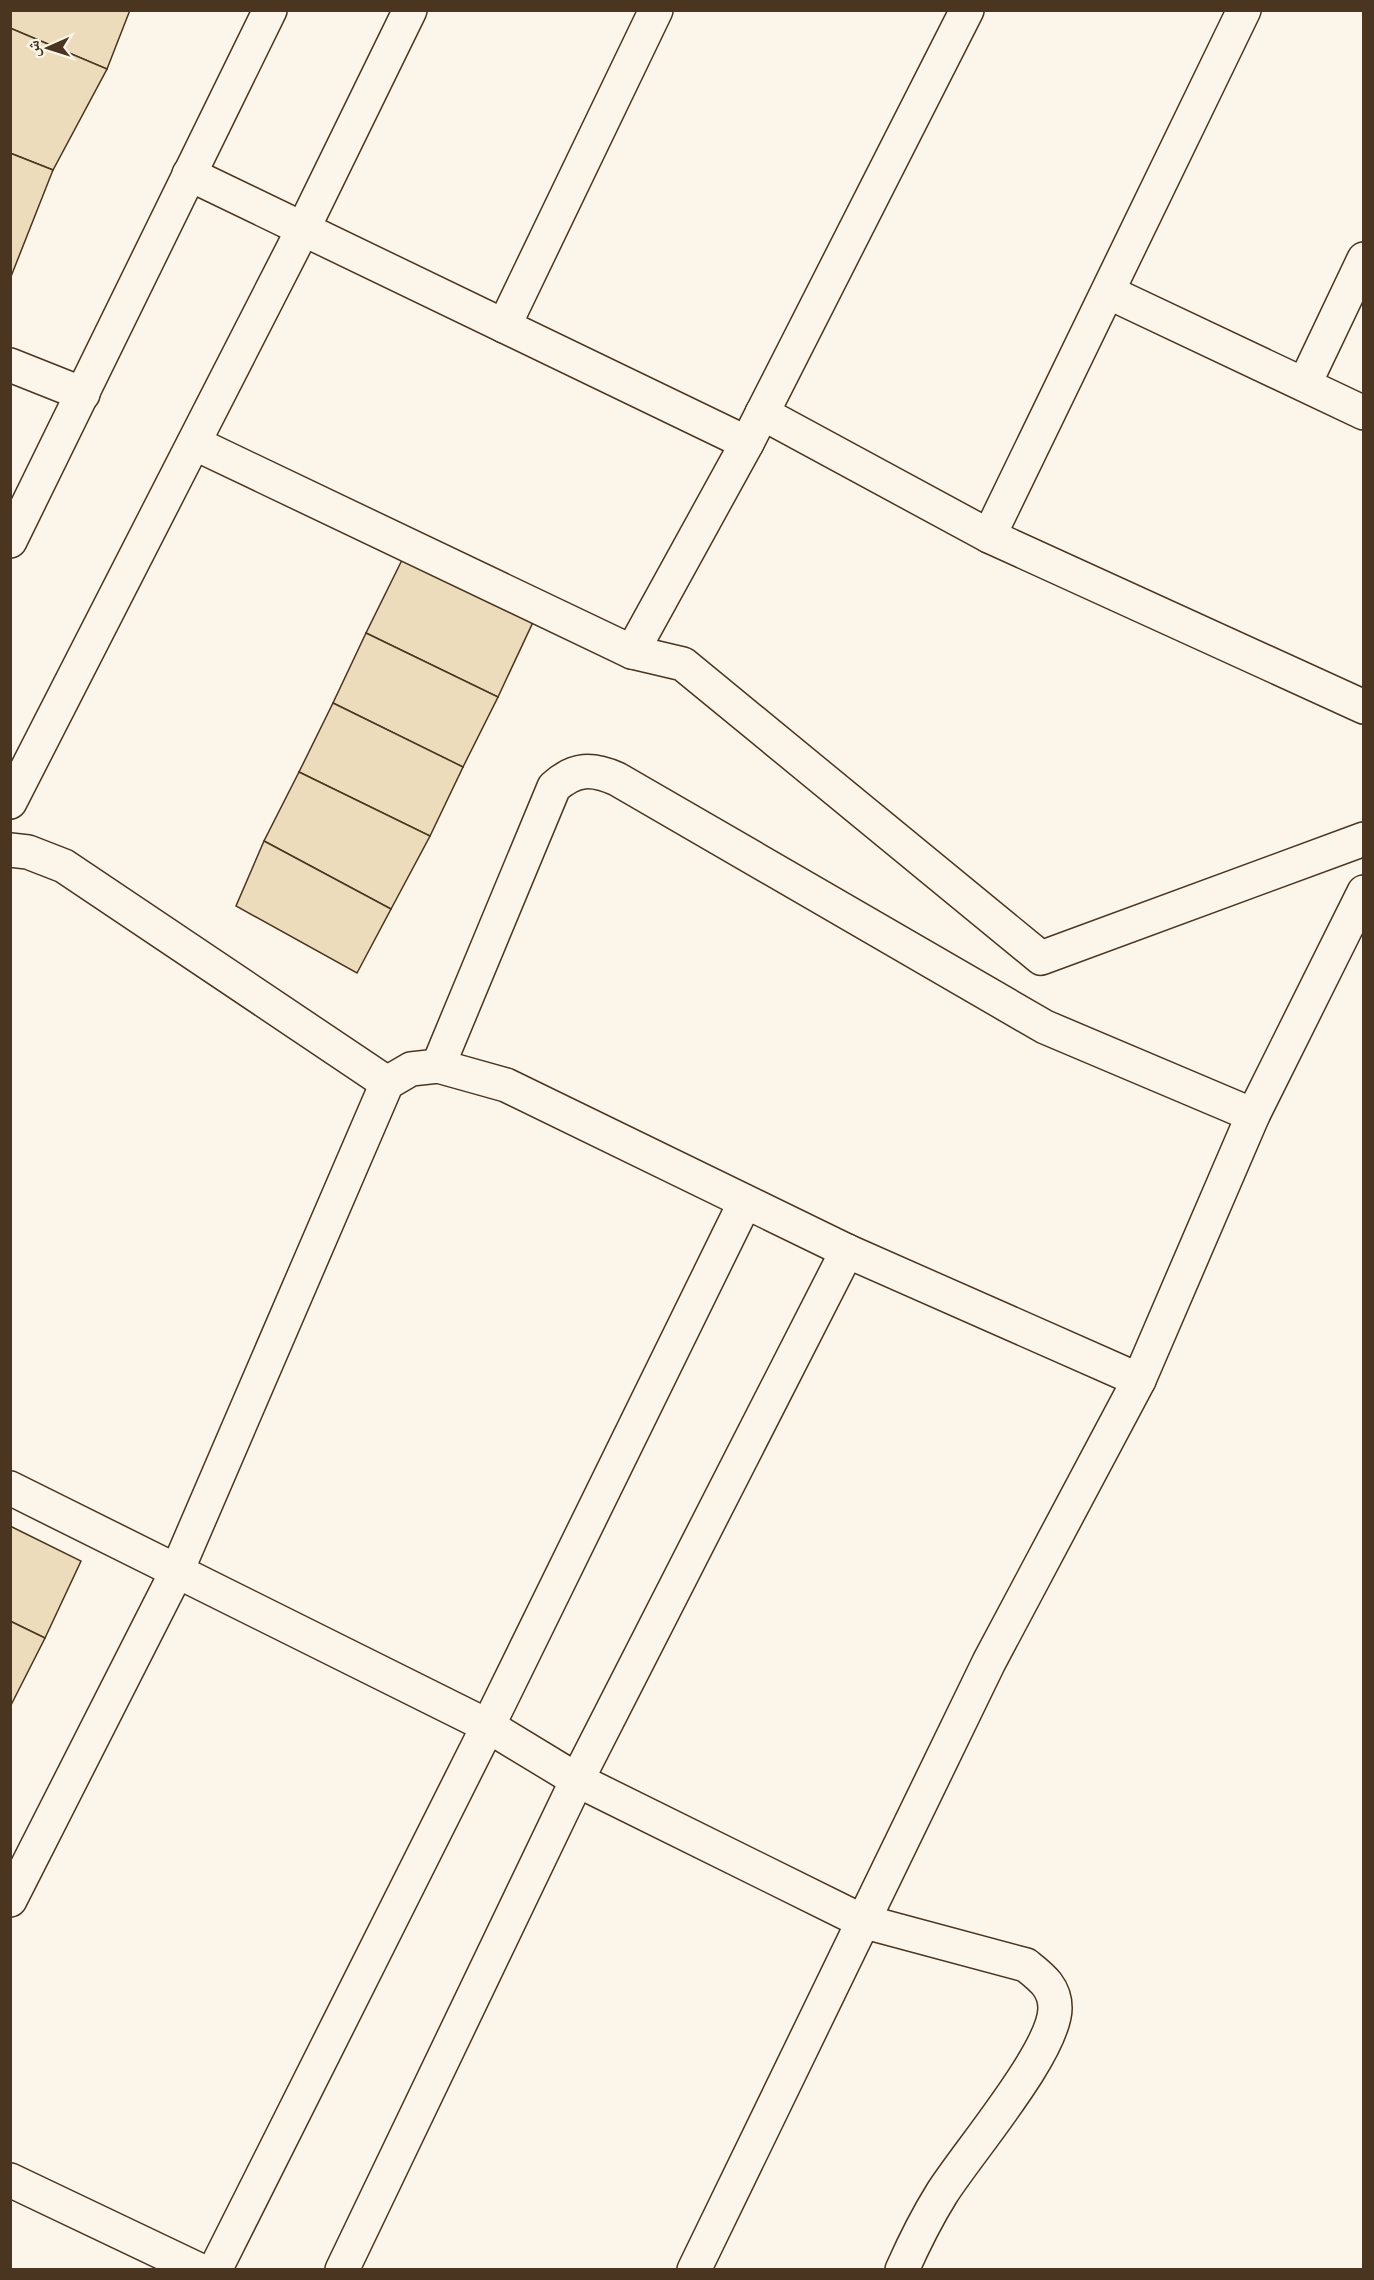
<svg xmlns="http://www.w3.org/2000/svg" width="1374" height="2280" font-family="'Source Sans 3','Noto Naskh Arabic',sans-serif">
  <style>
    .building { fill: #ecdcbc; stroke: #4a3520; stroke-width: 1.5 }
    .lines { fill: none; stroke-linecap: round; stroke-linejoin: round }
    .street-casing { stroke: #4a3520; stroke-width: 36 }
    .highway-casing { stroke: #4a3520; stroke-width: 36 }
    .street { stroke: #fbf6e9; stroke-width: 33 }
    .highway { stroke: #fbf6e9; stroke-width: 33 }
  </style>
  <rect width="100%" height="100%" fill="#fbf6e9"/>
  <g class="building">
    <polygon points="10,10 130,10 107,69 10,28"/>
    <polygon points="10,28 107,69 53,170 10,153"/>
    <polygon points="10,153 53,170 10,279"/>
    <polygon points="404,556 534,620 498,697 366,633"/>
    <polygon points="366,633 498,697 463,767 333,703"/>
    <polygon points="333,703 463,767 430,836 299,772"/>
    <polygon points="299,772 430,836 391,909 264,841"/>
    <polygon points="264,841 391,909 357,973 236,906"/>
    <polygon points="10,1526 81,1561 45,1638 10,1621"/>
    <polygon points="10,1621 45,1638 10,1707"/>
  </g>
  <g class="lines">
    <g class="street-casing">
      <g id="street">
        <polyline points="189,174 747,443"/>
        <polyline points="1108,292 1364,413"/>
        <polyline points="504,326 656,10"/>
        <polyline points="10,365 83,394"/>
        <polyline points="1305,383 1364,259"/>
        <polyline points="762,413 989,536 1364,707"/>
        <polyline points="194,443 632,652 683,664 1041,958 1364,839"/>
        <polyline points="989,536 1244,10"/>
        <polyline points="632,652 747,443 967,10"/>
        <polyline points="10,802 303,229 410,10"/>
        <polyline points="10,850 28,852 64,866 387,1083"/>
        <path d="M438,1066L554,787C575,768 592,768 617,779L1045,1027L1253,1115"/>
        <polyline points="1139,1380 1253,1115 1364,892"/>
        <path d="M10,1488L488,1726L577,1780L862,1921L1026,1965C1041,1977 1055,1987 1055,2008C1055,2051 968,2152 942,2193C927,2217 914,2243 902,2270"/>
        <polyline points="10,1900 176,1573 387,1083 411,1069 438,1066 506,1085 847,1251 1139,1380 989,1662 694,2270"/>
        <polyline points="10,2180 199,2270"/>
        <polyline points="215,2270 488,1726 745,1202"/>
        <polyline points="342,2270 577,1780 847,1251"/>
      </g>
    </g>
    <g class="highway-casing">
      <polyline id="highway" points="10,541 270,10"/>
    </g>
    <use href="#street" class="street"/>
    <use href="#highway" class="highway"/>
  </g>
  <rect width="1374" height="2280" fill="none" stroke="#4a3520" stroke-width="24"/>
  <g transform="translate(48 48) rotate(267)" stroke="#fbf6e9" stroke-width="4.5" paint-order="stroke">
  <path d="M0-4.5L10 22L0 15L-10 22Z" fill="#4a3520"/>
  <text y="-9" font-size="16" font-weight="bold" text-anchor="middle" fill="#4a3520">ش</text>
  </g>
</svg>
